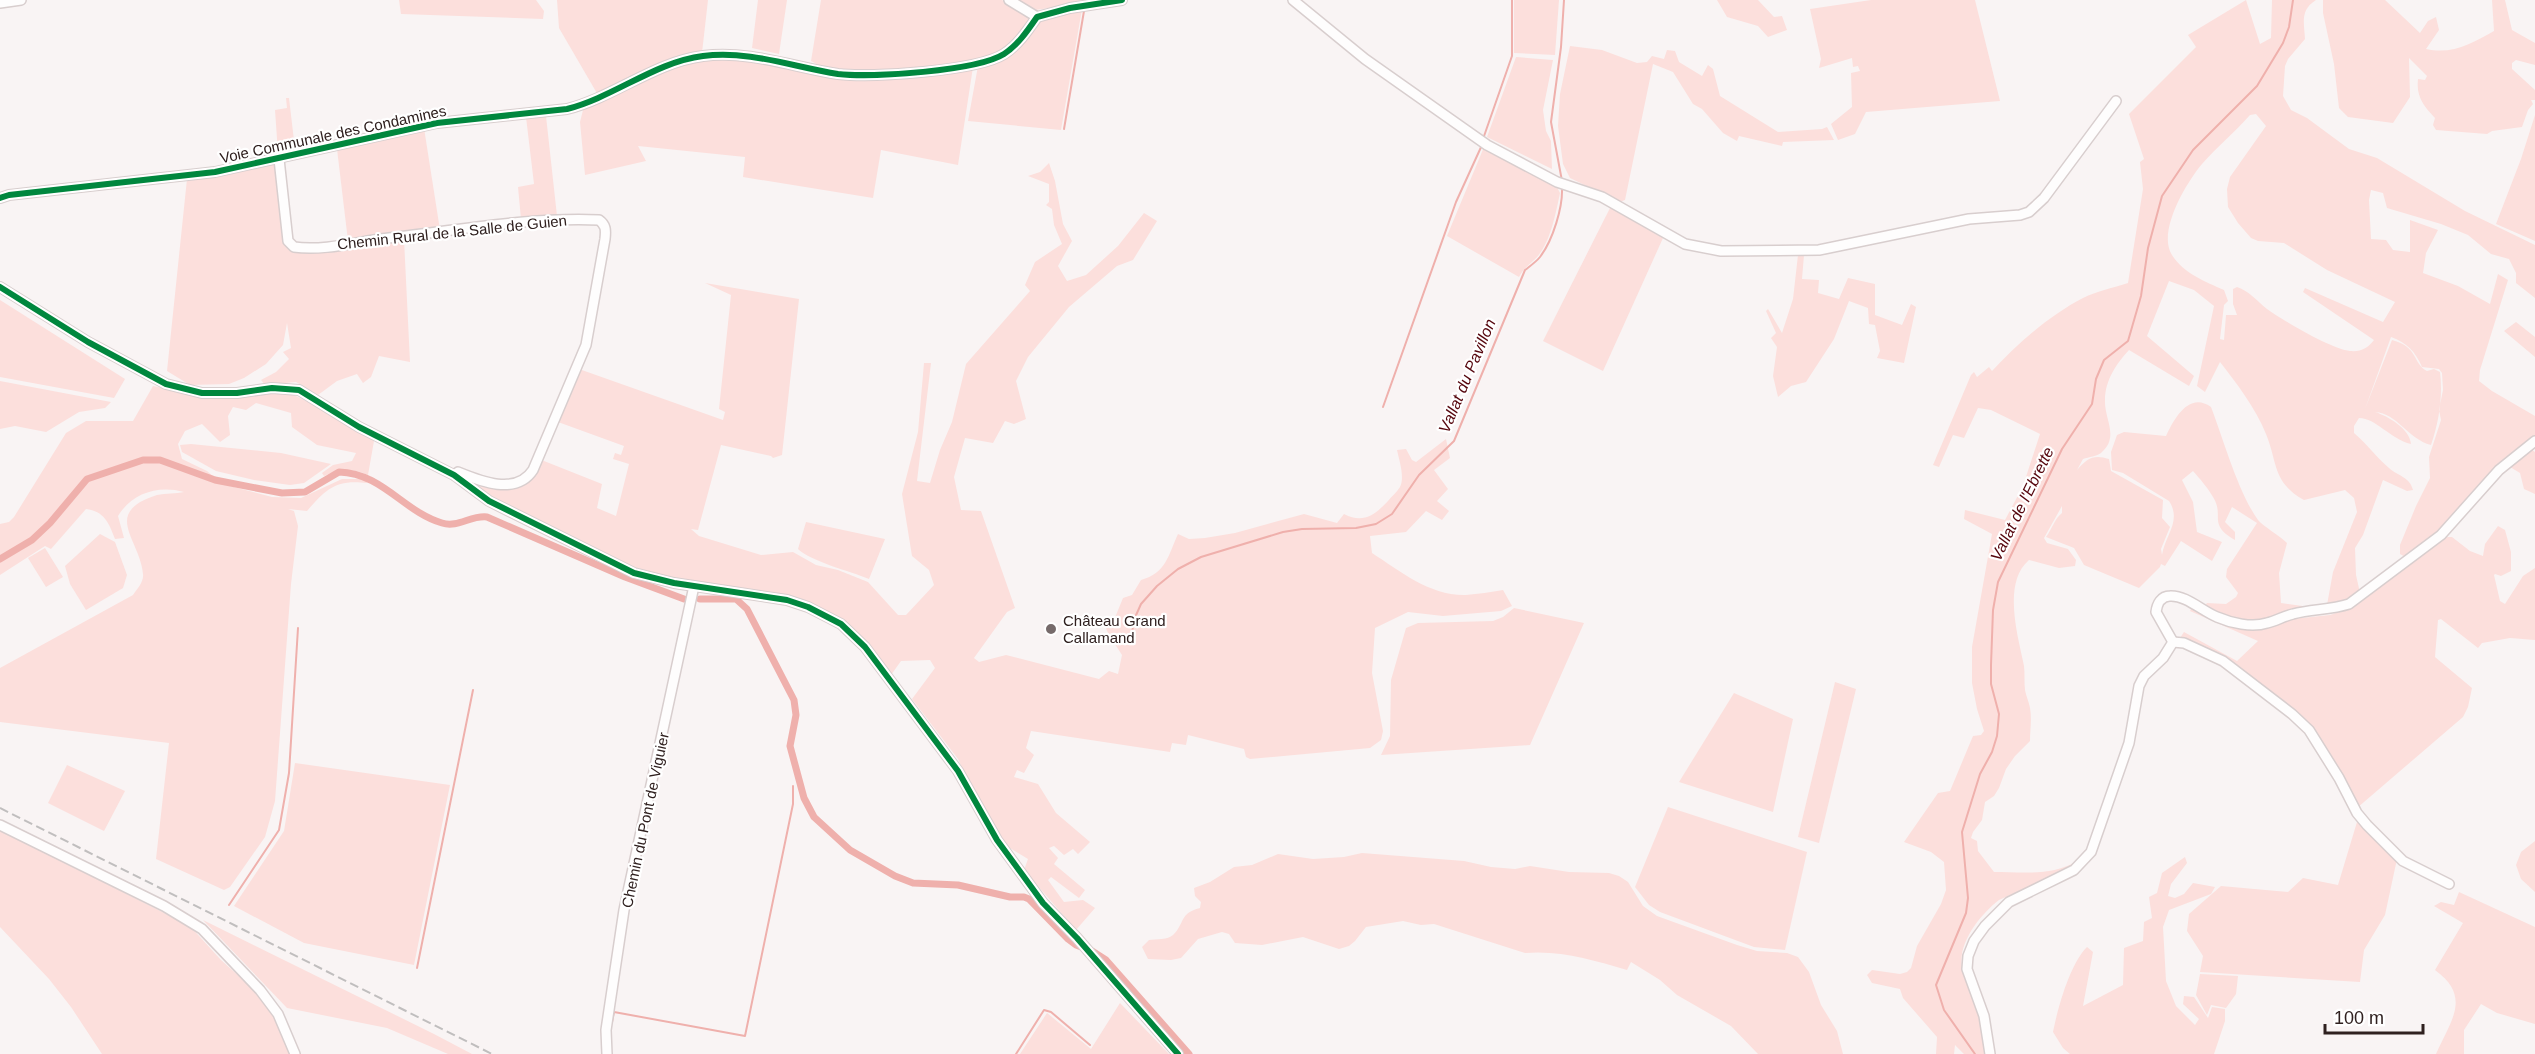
<svg xmlns="http://www.w3.org/2000/svg" width="2535" height="1054" font-family="Arial,sans-serif">
  <style>
    .green { fill: #fcdfdc; fill-rule: evenodd }
    .lines { fill: none; stroke-linecap: round; stroke-linejoin: round }
    .stream { stroke: #efb0ac; stroke-width: 2 }
    .canal { stroke: #efb0ac; stroke-width: 7 }
    .minor-casing { stroke: #d8cece; stroke-width: 12 }
    .minor { stroke: #fefdfd; stroke-width: 9 }
    .rail { stroke: #c0bebe; stroke-width: 2; stroke-dasharray: 9 4.5; stroke-linecap: butt }
    .cycleway-casing { stroke: #fff; stroke-width: 10 }
    .cycleway { stroke: #00873e; stroke-width: 6 }
    .poi-dot { fill: #766a6a; stroke: #fff; stroke-width: 2 }
    .labels { text-anchor: middle; dominant-baseline: central; stroke-width: 4.5; stroke-linejoin: round; paint-order: stroke }
    .street-label { font-size: 15px; fill: #2f201f; stroke: #fff }
    .poi-label { font-size: 15px; fill: #2f201f; stroke: #fff; text-anchor: start }
    .water-label { font-size: 16px; font-style: italic; fill: #55050c; stroke: #fff }
  </style>
  <rect width="100%" height="100%" fill="#f9f4f4"/>
  <g class="green">
    <polygon points="399,0 536,0 544,11 543,19 401,14"/>
    <polygon points="557,0 708,0 702,53 598,95 559,28"/>
    <polygon points="758,0 787,0 779,54 752,48"/>
    <path d="M821,0H1002L1025,13L1029,20L1010,45L988,58L879,73C856,74 830,73 811,61Z"/>
    <polygon points="1015,0 1098,0 1036,10"/>
    <polygon points="1514,0 1559,0 1555,55 1514,53"/>
    <polygon points="1717,0 1758,0 1774,17 1782,16 1787,30 1768,37 1758,26 1727,17"/>
    <polygon points="1871,0 1975,0 2000,101 1866,112 1855,134 1838,140 1831,124 1852,107 1851,73 1860,71 1858,66 1853,67 1852,58 1819,68 1821,59 1810,9"/>
    <path d="M2246,0L2260,44L2271,38L2272,0H2316C2300,10 2304,22 2305,39L2288,59L2285,66L2283,96L2291,110L2307,118L2349,149L2377,158L2465,211L2535,245V298L2516,283V273L2509,259L2491,254L2468,235L2441,224L2387,208L2383,193L2371,190L2369,200L2371,239L2386,240L2393,250L2410,252V220L2438,230L2426,253L2423,273L2458,286L2490,304L2498,274L2508,280L2480,370L2479,381L2492,391L2535,416V438L2527,446L2535,452V494L2524,489L2520,473L2505,464L2436,535L2407,558L2400,554V545L2416,506L2430,478L2429,457L2441,420L2439,410L2443,390L2442,373L2439,369L2422,367C2415,351 2407,343 2391,337L2365,409L2392,340C2419,347 2412,363 2427,371L2434,369L2440,372C2443,396 2439,422 2431,445C2408,439 2397,413 2375,412C2388,416 2410,429 2411,444C2390,439 2376,418 2359,418L2354,426V433C2367,444 2376,457 2389,468C2398,476 2410,477 2413,490L2407,491L2383,480L2363,535L2355,548L2356,575L2360,593L2344,602L2327,605L2333,572L2357,512L2354,498L2345,490L2304,500C2272,482 2278,463 2266,434C2255,407 2237,384 2220,362L2205,392L2197,386L2214,306L2194,290L2169,281L2147,336L2194,376L2189,386L2129,350C2117,363 2105,380 2105,400C2104,419 2120,437 2101,453C2097,456 2089,457 2083,459L2077,470C2087,458 2094,454 2109,459L2111,471L2163,500L2162,518L2170,527L2161,549L2162,555C2165,535 2182,521 2169,501L2123,473L2112,470L2111,452L2117,435L2124,432L2166,436C2174,419 2189,391 2211,407C2224,441 2238,492 2258,520C2263,526 2280,536 2287,543L2279,573L2281,603L2310,607C2260,624 2253,631 2204,607L2207,603L2226,604L2236,597L2238,593L2226,577L2227,569L2257,523L2232,507L2225,522L2235,532V540C2207,524 2225,516 2213,497C2208,488 2200,479 2193,471L2182,480L2193,502L2197,532L2222,542L2212,561L2181,541L2165,566L2161,564L2160,567L2139,588L2084,565L2074,548L2046,537C2052,529 2055,518 2062,513V506L2044,538L2047,543L2068,549L2076,560L2075,566L2059,568L2029,560C2002,583 2018,636 2024,666C2025,674 2024,682 2025,690C2026,696 2029,702 2030,708C2032,718 2030,730 2030,741L2015,756L2006,769L1999,788L1994,796L1985,802L1982,820L1973,832L1971,838L1977,841L1978,851L1994,872C2021,872 2052,876 2075,862L2076,865L1999,900C1981,914 1958,942 1962,966C1964,980 1973,992 1978,1004C1984,1020 1986,1038 1989,1054H1964L1955,1045L1954,1054H1936L1937,1037L1903,998L1900,989L1872,983L1867,975L1872,970L1900,974L1907,972L1911,968L1917,946L1941,904L1946,890L1944,862L1931,852L1904,842L1938,793L1950,791L1973,736L1981,735L1984,731L1977,709L1972,683V647L1992,534L1964,519L1965,510L2005,520L2023,486L2040,434L1991,410L1978,408L1964,438L1953,435L1939,467L1933,465L1971,375L1974,372L1977,377L1989,367L1992,371C2018,343 2050,315 2083,298C2097,291 2113,288 2128,283L2143,189L2140,162L2144,159L2129,114L2196,47L2188,35ZM2256,114L2266,126L2230,177L2227,189L2228,207L2238,223L2251,238L2258,241L2284,243L2327,270L2395,302L2383,322L2305,288L2303,292L2374,340C2368,348 2361,352 2350,351C2333,350 2282,320 2267,309C2257,301 2249,291 2237,287L2233,289V304L2237,315H2226L2224,340L2220,339L2224,305L2228,301L2224,290C2206,282 2183,273 2172,255C2157,232 2186,183 2202,164C2217,147 2235,132 2250,115Z"/>
    <path d="M2323,0H2385L2420,33L2428,21L2436,17L2439,30L2426,49C2453,55 2472,43 2494,31L2492,0H2505L2512,30L2535,43V65L2516,60L2512,63V69L2535,90V100H2531L2533,104L2528,110L2522,127L2492,131L2487,134L2436,130L2433,125L2435,118C2424,106 2416,97 2418,79L2425,80L2427,76L2409,58L2410,97L2393,123L2348,117L2339,108L2334,64L2323,13Z"/>
    <polygon points="1082,9 1061,130 968,121 978,66 995,62 1042,20"/>
    <polygon points="1570,46 1602,50 1637,63 1647,62 1652,56 1664,59 1667,50 1675,51 1679,62 1702,76 1708,65 1713,69 1720,96 1778,132 1822,129 1827,127 1834,140 1783,142 1782,146 1739,136 1737,141 1723,133 1702,109 1693,104 1673,72 1653,64 1625,200 1620,202 1570,178 1563,164 1558,126 1560,94"/>
    <polygon points="1516,57 1553,60 1543,110 1546,131 1551,141 1552,169 1487,137"/>
    <path d="M722,58C769,60 813,76 858,80C895,83 936,72 973,67L958,165L881,150L873,198L743,177L745,157L638,146L646,161L585,175L580,122L583,110L656,75L689,63Z"/>
    <polygon points="286,98 289,98 295,149 278,153 275,110 287,108"/>
    <polygon points="2535,115 2535,241 2496,224 2521,159"/>
    <polygon points="546,116 557,216 521,219 518,187 534,184 526,117"/>
    <polygon points="424,128 440,230 348,241 337,149"/>
    <path d="M1484,147L1556,185L1560,193C1556,212 1551,240 1538,256C1531,264 1524,267 1519,277L1447,236Z"/>
    <polygon points="273,163 277,167 288,249 404,239 410,362 379,356 371,377 363,383 357,374 337,381 318,395 296,382 265,385 261,380 276,372 289,359 283,352 291,348 287,323 283,345 266,364 244,378 229,384 190,385 167,371 187,179"/>
    <path d="M1049,163L1055,181L1063,224L1072,241L1058,266L1067,281L1086,275L1118,246L1144,213L1157,221L1133,260L1117,266L1069,307L1028,357L1016,381L1026,419L1014,424L1005,421L993,443L965,438L954,477L961,510L981,511L1015,608L1007,612L974,658L979,662L1006,655L1099,679L1109,671L1118,674L1122,655L1109,635L1104,624L1107,618L1114,620L1123,598L1132,595L1141,580C1166,573 1168,556 1178,534L1189,539L1205,538L1235,533L1304,514L1337,523L1344,514C1363,524 1375,515 1388,501C1391,497 1397,492 1400,487C1405,477 1399,460 1397,450L1406,449L1412,460L1416,462L1446,439L1450,458L1434,470L1448,489L1437,501L1449,511L1442,520L1426,511L1406,532L1370,536L1372,553C1400,571 1430,596 1466,595C1478,594 1491,592 1503,590L1512,606L1501,611L1443,616L1408,612L1375,628L1372,673L1383,731L1381,740L1370,748L1250,759L1246,757L1244,749L1188,735L1186,745L1172,743L1170,752L1031,731L1026,748L1034,755L1024,773L1017,770L1014,777L1038,784L1056,813L1090,842L1078,854L1073,849L1064,855L1054,846L1049,848L1058,858L1054,864L1085,890L1079,898L1051,877L1048,880L1064,902L1083,900L1095,908L1076,930L1024,870L1028,859L1005,845L967,778L958,759L912,699L935,668L930,660L901,661L891,675L863,638L825,610L790,597L691,583L636,570L492,499L464,479L513,486L539,460L544,461L602,484L597,508L616,516L629,464L613,459L615,453L621,455L624,446L558,422L579,369L723,420L725,412L719,409L731,295L705,283L799,299L782,455L773,458L771,456L721,445L698,530L691,529L699,536L761,555L793,552L816,565L838,570L868,582L898,615H906L934,585L929,570L912,556L902,494L918,432L924,363H931L917,481L930,483L940,450L952,422L966,364L1030,291L1025,285L1035,262L1062,244L1054,225L1052,209L1046,205L1049,202V184L1028,176L1040,172Z"/>
    <polygon points="1610,208 1623,211 1663,238 1603,371 1543,341"/>
    <polygon points="1798,255 1804,255 1802,279 1819,280 1818,293 1839,299 1848,278 1875,284 1875,315 1902,325 1911,304 1916,307 1904,363 1877,358 1880,351 1875,325 1869,324 1868,308 1849,301 1834,339 1806,382 1791,386 1778,397 1773,376 1777,347 1771,338 1776,333 1766,311 1768,309 1782,333 1793,299"/>
    <polygon points="0,300 125,379 114,398 0,377"/>
    <polygon points="2516,322 2535,337 2535,357 2504,331"/>
    <polygon points="0,381 111,402 105,408 79,412 46,432 15,426 0,429"/>
    <path d="M153,386L217,399L279,392L292,394L330,413L374,441L368,475C353,468 339,469 324,476L322,473L333,465L352,461L356,453L317,445L292,427L291,413L256,403L246,410L233,407L228,416L230,435L220,442L202,424L185,431L178,444L182,459L207,471L222,484L272,497L301,498L342,479H365L367,483C336,479 326,489 307,511L288,509L294,511L298,526L291,584L275,801L265,837L230,887L224,890L156,859L169,743L0,722V668L133,595C137,589 144,582 143,574C140,539 101,513 157,495C166,493 176,494 184,492C158,485 132,493 118,516L124,538L115,539C109,523 104,511 86,509L51,549L45,546L0,575V524L9,522L14,517L66,433L86,421H133Z"/>
    <polygon points="191,444 281,453 331,464 304,483 290,485 254,480 216,471 182,452 180,445"/>
    <path d="M806,522L885,539L869,579C850,571 812,562 798,549Z"/>
    <polygon points="2498,526 2505,530 2511,552 2511,571 2501,576 2495,574 2494,575 2500,601 2505,604 2523,576 2535,568 2535,640 2510,638 2482,643 2478,648 2441,619 2438,620 2435,657 2472,688 2468,707 2463,717 2357,808 2334,766 2289,709 2180,638 2184,632 2237,661 2258,641 2190,611 2192,607 2245,627 2268,628 2292,619 2330,615 2353,607 2445,537 2452,537 2470,551 2483,556 2485,544"/>
    <polygon points="100,534 115,542 127,575 123,588 86,610 70,584 65,566"/>
    <polygon points="45,548 63,577 46,587 28,558"/>
    <polygon points="1514,608 1584,623 1530,745 1381,755 1390,736 1391,680 1406,628 1418,623 1493,621 1503,617"/>
    <polygon points="1835,682 1856,689 1819,843 1798,837"/>
    <polygon points="1734,693 1793,719 1773,812 1679,782"/>
    <polygon points="295,763 450,785 414,965 304,943 234,906 284,831"/>
    <polygon points="67,765 125,791 104,831 48,803"/>
    <polygon points="1668,807 1807,852 1785,950 1754,947 1660,912 1649,905 1635,887"/>
    <polygon points="2357,822 2397,859 2385,915 2364,950 2360,982 2200,972 2203,956 2187,931 2189,914 2221,886 2288,892 2303,878 2338,885"/>
    <polygon points="0,830 190,926 221,960 250,986 273,1015 291,1054 102,1054 71,1007 49,979 0,927"/>
    <polygon points="2535,841 2535,892 2521,879 2516,865 2521,852"/>
    <path d="M1362,853L1464,861L1491,867L1515,869L1530,866L1569,872L1609,873L1619,876L1628,882L1643,906L1657,916L1737,945L1757,951L1787,953L1798,957L1809,972L1821,1005L1837,1031L1843,1054H1758L1731,1026L1677,995L1660,980L1631,962L1627,970C1593,960 1561,950 1525,953L1434,924L1421,925L1403,921L1366,927L1355,941L1349,946L1339,949L1303,937L1262,945L1235,943L1229,934L1222,932L1198,939L1181,958L1171,960L1148,959L1142,947L1149,940C1156,939 1168,940 1173,935C1185,924 1179,913 1200,908L1201,902L1195,896L1194,888L1210,882L1234,867L1252,865L1278,854L1313,859L1344,857Z"/>
    <path d="M2185,857L2187,863L2171,884L2168,896L2175,898L2184,894L2193,883L2215,887L2211,894L2169,910L2163,927L2166,981L2176,1006L2195,1025L2199,1019L2183,1004L2184,996L2194,997L2208,1018L2212,1007L2225,1009V1021L2214,1054H2070L2063,1048L2053,1032C2058,1007 2070,964 2087,947L2093,952L2083,1006L2123,985L2124,948L2143,941L2144,922L2152,918L2149,897L2157,893L2162,873Z"/>
    <path d="M2459,892L2535,927V1024L2497,1013L2481,1004L2464,1030V1054H2436C2451,1020 2472,997 2435,970L2463,923L2434,906L2441,902L2454,905Z"/>
    <polygon points="203,920 434,1034 472,1054 448,1054 387,1028 287,1008"/>
    <polygon points="2200,974 2238,976 2236,994 2226,1008 2211,1005 2207,1015 2196,995"/>
    <polygon points="1120,1003 1169,1054 1020,1054 1047,1013 1091,1049"/>
  </g>
  <g class="lines">
    <g class="stream">
      <polyline points="1064,129 1084,11"/>
      <polyline points="1483,139 1512,56 1512,0"/>
      <polyline points="1562,181 1551,122 1561,47 1564,0"/>
      <polyline points="1383,407 1456,202 1482,145"/>
      <path d="M1132,642L1133,622L1141,604L1157,586L1178,569L1201,557L1283,532L1302,529L1356,528L1376,524L1392,514L1419,475L1454,441L1525,270C1530,266 1536,262 1540,257C1553,240 1563,207 1562,187"/>
      <polyline points="229,905 279,830 289,773 298,628"/>
      <polyline points="417,968 473,690"/>
      <polyline points="612,1022 614,1012 745,1036 793,804 793,786"/>
      <polyline points="1016,1054 1044,1010 1051,1012 1090,1045"/>
      <polyline points="1975,1054 1944,1010 1936,985 1966,913 1968,898 1962,832 1980,774 1992,752 1997,736 1999,714 1991,684 1991,665 1993,610 1998,582 2062,449 2092,404 2096,379 2104,360 2128,341 2141,296 2148,248 2162,196 2193,150 2257,86 2283,43 2289,27 2293,0"/>
    </g>
    <g class="canal">
      <path d="M0,559L32,540L50,523L87,479L143,460H160L215,480L282,493L305,492L339,472C382,473 404,512 442,523C458,528 471,515 487,517L625,577L684,599"/>
      <polyline points="700,599 736,599 747,609 794,700 796,715 790,746 804,798 814,817 850,850 895,876 913,883 958,885 1010,897 1024,897 1029,899 1068,939 1076,945 1092,951 1106,960 1189,1054"/>
    </g>
    <g class="minor-casing">
      <g id="minor">
        <polyline points="1009,0 1037,17"/>
        <polyline points="1293,0 1365,59 1487,145 1557,182 1602,197 1685,244 1721,251 1819,250 1969,219 2020,215 2029,212 2044,198 2116,101"/>
        <polyline points="0,3 21,0"/>
        <polyline points="1037,17 1070,8 1122,0"/>
        <path d="M279,159L288,241L294,247C321,251 353,243 380,239C453,231 525,217 599,220C606,225 606,230 605,239L586,345L533,470C516,496 480,481 458,472L454,475"/>
        <path d="M0,198L9,195L215,172L437,123L567,109C614,97 655,62 703,56C749,50 793,67 838,74C871,78 977,71 1004,54C1018,45 1028,30 1037,17"/>
        <polyline points="0,287 88,342 166,384 202,393 237,393 272,388 299,390 359,427 454,475 489,501 634,573 674,583 787,600 808,607 841,624 865,647 958,771 997,840 1043,903 1077,938 1178,1054"/>
        <path d="M2173,642L2156,612C2157,604 2161,596 2170,596C2186,595 2202,611 2217,617C2231,623 2252,628 2267,623C2276,621 2284,616 2293,614C2312,609 2330,610 2349,604L2441,535L2499,470L2535,441"/>
        <polyline points="2173,642 2184,643 2223,661 2292,714 2309,730 2339,778 2357,813 2367,825 2403,861 2449,884"/>
        <polyline points="0,825 164,906 202,929 260,990 278,1014 295,1054"/>
        <polyline points="607,1054 606,1030 624,910 694,586"/>
        <polyline points="1990,1054 1984,1016 1967,969 1968,956 1974,941 1985,926 2009,902 2074,870 2091,852 2129,743 2139,686 2144,676 2163,658 2173,642"/>
      </g>
    </g>
    <use href="#minor" class="minor"/>
    <polyline class="rail" points="0,808 492,1054"/>
    <g class="cycleway-casing">
      <g id="cycleway">
        <path d="M0,198L9,195L215,172L437,123L567,109C614,97 655,62 703,56C749,50 793,67 838,74C871,78 977,71 1004,54C1018,45 1028,30 1037,17L1070,8L1122,0"/>
        <polyline points="0,287 88,342 166,384 202,393 237,393 272,388 299,390 359,427 454,475 489,501 634,573 674,583 787,600 808,607 841,624 865,647 958,771 997,840 1043,903 1077,938 1178,1054"/>
      </g>
    </g>
    <use href="#cycleway" class="cycleway"/>
  </g>
  <circle class="poi-dot" cx="1051" cy="629" r="6"/>
  <g class="labels">
    <g class="street-label">
      <text transform="translate(333 134) rotate(-12)">Voie Communale des Condamines</text>
      <text transform="translate(452 232) rotate(-6)">Chemin Rural de la Salle de Guien</text>
      <text transform="translate(645 820) rotate(-78)">Chemin du Pont de Viguier</text>
    </g>
    <g class="poi-label">
      <text x="1063" y="620">Château Grand<tspan x="1063" dy="17">Callamand</tspan></text>
    </g>
    <g class="water-label">
      <text transform="translate(1467 376) rotate(-67)">Vallat du Pavillon</text>
      <text transform="translate(2022 504) rotate(-64)">Vallat de l'Ebrette</text>
    </g>
  </g>
  <path d="M2325 1024v9h98v-9" fill="none" stroke="#2f201f" stroke-width="3"/>
  <text x="2334" y="1024" font-size="18" fill="#2f201f" stroke="#ffffff" stroke-width="4.5" paint-order="stroke">100 m</text>
</svg>
